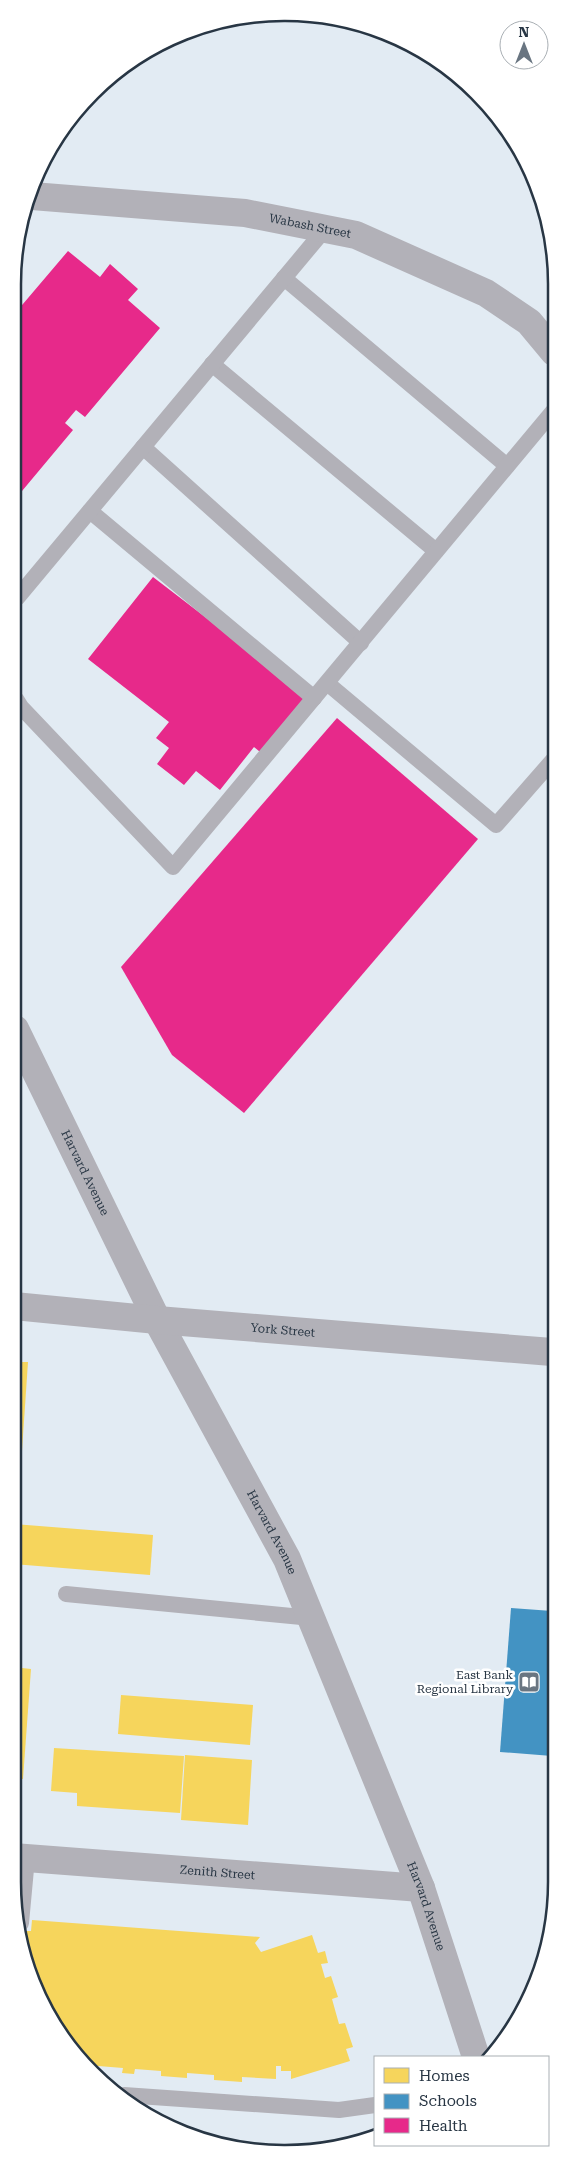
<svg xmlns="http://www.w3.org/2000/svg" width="569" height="2166" font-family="'Roboto Serif',serif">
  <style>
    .homes { fill: #f6d55c }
    .schools { fill: #4393c3 }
    .health { fill: #e7298a }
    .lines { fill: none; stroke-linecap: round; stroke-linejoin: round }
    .service { stroke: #b2b1b8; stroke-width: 16 }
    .minor { stroke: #b2b1b8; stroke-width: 28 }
    .labels { text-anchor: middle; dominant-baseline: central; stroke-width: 5; stroke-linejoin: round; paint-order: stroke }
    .street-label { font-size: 12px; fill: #283644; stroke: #fff }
    .poi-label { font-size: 12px; fill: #283644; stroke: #fff; text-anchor: end }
    .rim { fill: none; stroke: #283644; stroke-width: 2.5 }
  </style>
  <rect width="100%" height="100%" fill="#e2ebf3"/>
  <g class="homes">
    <polygon points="14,1362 28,1362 20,1480 14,1480"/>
    <polygon points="14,1524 153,1535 150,1575 13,1564"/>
    <polygon points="13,1667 31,1669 23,1779 13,1778"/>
    <polygon points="121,1695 253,1705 250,1745 118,1734"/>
    <polygon points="54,1748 184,1756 180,1813 77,1806 77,1793 51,1791"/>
    <polygon points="185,1755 252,1760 248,1825 181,1820"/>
    <polygon points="32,1920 260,1937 255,1943 261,1952 312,1935 318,1953 325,1951 328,1963 321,1964 325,1978 331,1976 338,1997 332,1999 339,2024 345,2023 353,2047 346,2049 350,2061 291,2079 291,2071 281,2071 281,2066 276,2066 276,2079 242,2077 242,2082 214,2080 214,2075 187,2073 187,2078 161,2076 161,2071 135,2069 134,2074 122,2073 123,2068 86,2065 80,2061 33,1985 25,1946 26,1931 31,1931"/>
  </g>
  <polygon class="schools" points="511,1608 552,1611 552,1756 500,1752"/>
  <g class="health">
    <polygon points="68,251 100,277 110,264 138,289 128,300 160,328 85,417 76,410 65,423 73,430 17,497 17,311"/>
    <polygon points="153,577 311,698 265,756 254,747 220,790 196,771 184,785 157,764 169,748 156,738 169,722 88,659"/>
    <polygon points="337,718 478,839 244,1113 172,1055 121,967"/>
  </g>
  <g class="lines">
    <g class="service">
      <polyline points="284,278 507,466"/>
      <polyline points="212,364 436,551"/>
      <polyline points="143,447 361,643"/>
      <polyline points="90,511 314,698"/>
      <polyline points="17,598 325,229"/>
      <polyline points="327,683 496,825 553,760"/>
      <polyline points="16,699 21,707 173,867 554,410"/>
      <polyline points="66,1594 312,1618"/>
      <polyline points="21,1923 27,1858"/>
      <polyline points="124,2095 339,2110 375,2105"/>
    </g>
    <g class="minor">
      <path id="s1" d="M32,196L245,213L356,235L486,293L529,322L554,352"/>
      <path id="s2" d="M15,1029L157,1320L287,1559L421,1888L476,2057"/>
      <path id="s3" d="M14,1306L157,1320L552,1352"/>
      <path id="s4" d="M13,1857L421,1888"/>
    </g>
  </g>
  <defs>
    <g id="library-square" transform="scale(1.125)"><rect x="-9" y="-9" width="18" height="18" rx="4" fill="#697581" stroke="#fff"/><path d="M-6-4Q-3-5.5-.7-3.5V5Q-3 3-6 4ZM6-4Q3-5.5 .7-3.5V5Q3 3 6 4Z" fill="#fff"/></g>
  </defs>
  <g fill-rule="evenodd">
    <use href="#library-square" x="529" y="1682"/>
  </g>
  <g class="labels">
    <g class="street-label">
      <text stroke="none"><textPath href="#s1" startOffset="280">Wabash Street</textPath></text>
      <text stroke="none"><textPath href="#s2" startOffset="160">Harvard Avenue</textPath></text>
      <text stroke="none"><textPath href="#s3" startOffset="270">York Street</textPath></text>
      <text stroke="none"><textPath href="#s2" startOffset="565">Harvard Avenue</textPath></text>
      <text stroke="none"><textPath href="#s4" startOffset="205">Zenith Street</textPath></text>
      <text stroke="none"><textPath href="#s2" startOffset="970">Harvard Avenue</textPath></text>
    </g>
    <g class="poi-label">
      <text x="513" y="1675">East Bank<tspan x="513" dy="14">Regional Library</tspan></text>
    </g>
  </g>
  <path d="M0 0H569V2166H0ZM284 21H285A263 263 0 0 1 548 284V1882A263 263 0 0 1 285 2145H284A263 263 0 0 1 21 1882V284A263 263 0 0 1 284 21Z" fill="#fff" fill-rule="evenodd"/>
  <path class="rim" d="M284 21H285A263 263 0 0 1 548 284V1882A263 263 0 0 1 285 2145H284A263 263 0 0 1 21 1882V284A263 263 0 0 1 284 21Z"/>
  <rect x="374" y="2056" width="175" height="90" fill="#ffffff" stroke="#a9afb4"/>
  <rect x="384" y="2068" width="25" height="15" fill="#f6d55c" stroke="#a9afb4"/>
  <text x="419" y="2081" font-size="15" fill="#283644">Homes</text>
  <rect x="384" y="2094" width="25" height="15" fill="#4393c3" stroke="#a9afb4"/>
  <text x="419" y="2106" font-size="15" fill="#283644">Schools</text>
  <rect x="384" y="2118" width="25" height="15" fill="#e7298a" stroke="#a9afb4"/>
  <text x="419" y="2131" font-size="15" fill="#283644">Health</text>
  <g transform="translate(524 45)"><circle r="24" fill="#ffffff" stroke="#a9afb4"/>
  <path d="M0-4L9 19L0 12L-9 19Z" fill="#697581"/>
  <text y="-8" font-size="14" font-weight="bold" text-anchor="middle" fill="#283644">N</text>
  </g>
</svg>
